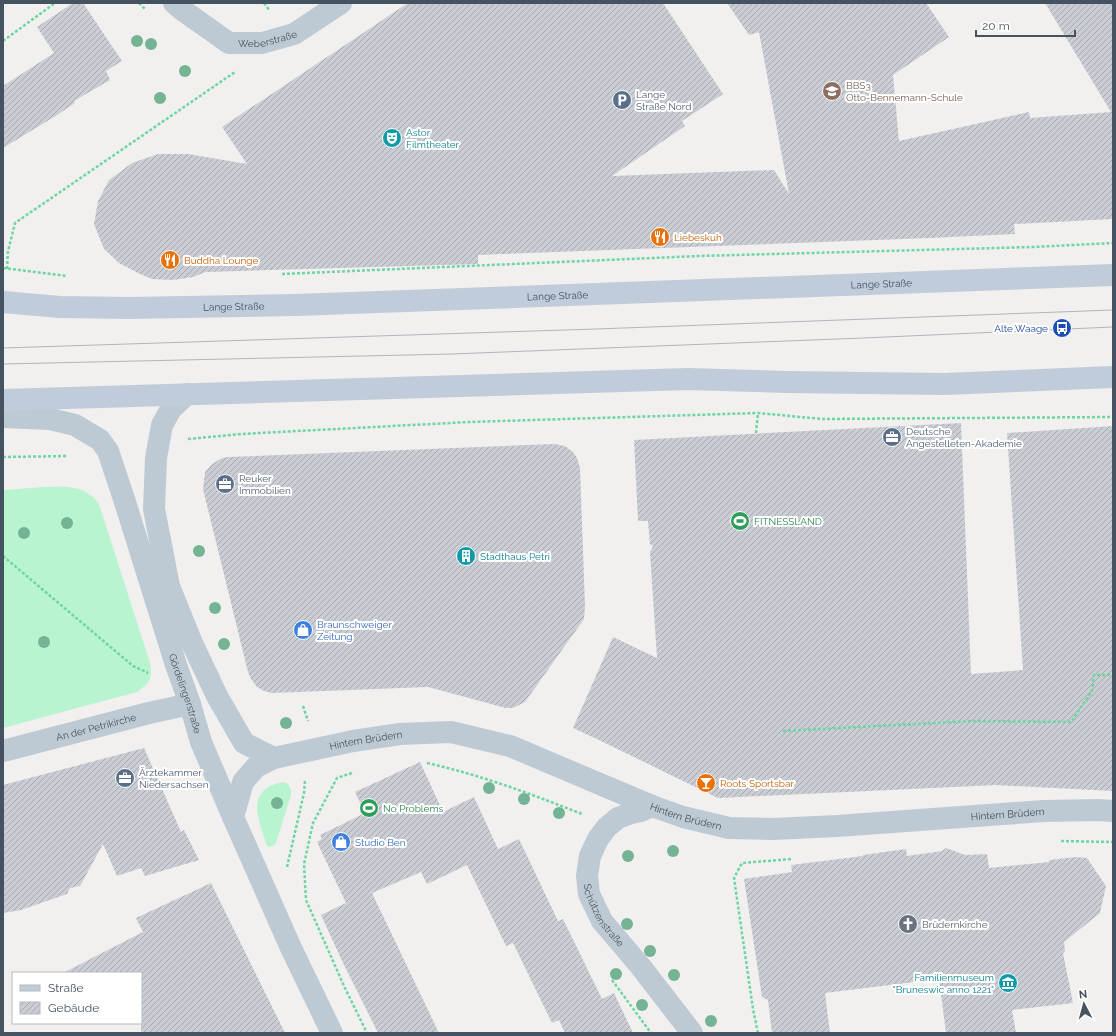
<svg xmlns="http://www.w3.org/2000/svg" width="1116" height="1036" font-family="Raleway,sans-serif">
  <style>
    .grass { fill: #b9f4d0 }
    .building { fill: url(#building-hatch) }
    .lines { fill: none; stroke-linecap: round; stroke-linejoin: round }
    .path { stroke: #6dd6a3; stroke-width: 2.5; stroke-dasharray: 3 2; stroke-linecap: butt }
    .street { stroke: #becad3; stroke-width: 22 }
    .secondary { stroke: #c0ccda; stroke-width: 22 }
    .tram { stroke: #b1b4ba; stroke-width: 1 }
    .tree { fill: #74b494 }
    .labels { text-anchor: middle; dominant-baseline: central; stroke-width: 4; stroke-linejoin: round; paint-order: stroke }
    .street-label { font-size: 10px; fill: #45525f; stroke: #fff }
    .education-label { font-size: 10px; fill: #785e54; stroke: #fff; text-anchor: start }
    .service-label { font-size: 10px; fill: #4e5e75; stroke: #fff; text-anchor: start }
    .culture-label { font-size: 10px; fill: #0d838f; stroke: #fff; text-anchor: start }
    .food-label { font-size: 10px; fill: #c56008; stroke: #fff; text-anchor: start }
    .transit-label { font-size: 10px; fill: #164399; stroke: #fff; text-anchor: end }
    .leisure-label { font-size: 10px; fill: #27864d; stroke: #fff; text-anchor: start }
    .shop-label { font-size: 10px; fill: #366cbe; stroke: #fff; text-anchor: start }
    .worship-label { font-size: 10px; fill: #5b616d; stroke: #fff; text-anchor: start }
  </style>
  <defs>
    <pattern id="building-hatch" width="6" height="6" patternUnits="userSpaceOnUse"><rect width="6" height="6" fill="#caced4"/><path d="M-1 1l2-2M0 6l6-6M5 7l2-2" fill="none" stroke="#a6aaaf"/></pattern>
  </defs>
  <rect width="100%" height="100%" fill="#f2efef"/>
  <g class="grass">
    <path d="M43,487C66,487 84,484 99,504L150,663C153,679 149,683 137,692L3,728V490Z"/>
    <path d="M283,782L288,784L291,790V795L276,843L273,846L268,847L266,843C258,818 245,789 283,782Z"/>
  </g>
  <g class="building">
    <polygon points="73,3 83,3 122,61 106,71 110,80 74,101 75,103 54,117 3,148 3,86 54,53 37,27"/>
    <polygon points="408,3 663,3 723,94 682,121 685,126 612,176 774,170 789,194 759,32 749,35 727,3 926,3 949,37 893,75 899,141 1029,112 1030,118 1111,112 1045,3 1113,3 1113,219 1014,224 1015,234 930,238 478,255 478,264 206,272 193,277 173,280 152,279 140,274 119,263 104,249 94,224 98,201 109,180 132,163 158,154 188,154 247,164 222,127"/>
    <polygon points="961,423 971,674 1023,670 1007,433 1113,426 1113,791 996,785 718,798 599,740 573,728 613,637 657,658 650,552 653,546 650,544 648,521 638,521 634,440"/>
    <polygon points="555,444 565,446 573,452 577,458 580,468 585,606 584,619 525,702 513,708 506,708 428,687 272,693 264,691 257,687 251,679 248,672 203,489 205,472 212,464 222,458 228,457"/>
    <polygon points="144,748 181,832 184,830 199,860 145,876 141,868 117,876 103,844 80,886 70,888 67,894 21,910 3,913 3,785"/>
    <polygon points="420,762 443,812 474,797 498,849 519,839 558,921 563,919 602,999 614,993 633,1033 565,1033 559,1020 552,1023 513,943 506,946 467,865 427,884 421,872 372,893 439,1033 378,1033 343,963 321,915 346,903 317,842 322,839 320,835 365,813 355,792"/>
    <polygon points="946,848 965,855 987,854 989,868 1049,862 1049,860 1076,857 1087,858 1106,886 1100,913 1064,942 1065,951 1063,953 1073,1003 1012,1010 1016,1033 946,1033 939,979 825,993 830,1033 772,1033 768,1000 762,997 744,879 792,872 791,865 863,856 863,855 906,849 907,856 942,851"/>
    <polygon points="211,883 285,1033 141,1033 141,973 63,973 143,932 136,918"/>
  </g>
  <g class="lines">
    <g class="path">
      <polyline points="139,3 146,10"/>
      <polyline points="264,3 270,11"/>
      <polyline points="3,41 55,3"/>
      <polyline points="3,268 67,276"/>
      <polyline points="7,269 8,251 15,223 235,72"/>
      <polyline points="282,274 699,256 1033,247 1113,243"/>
      <polyline points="756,433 758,413"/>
      <polyline points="188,439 241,434 469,422 758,413 822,419 1113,417"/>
      <polyline points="3,457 68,456"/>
      <polyline points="3,556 133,666 148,673"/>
      <polyline points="303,706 308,721"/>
      <polyline points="783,731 973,721 1071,722 1092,691 1094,675 1113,675"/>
      <path d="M427,763C481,775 531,794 582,814"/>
      <polyline points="352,773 337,778 313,823 304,864 306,900 344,986 367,1033"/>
      <polyline points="1061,841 1113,842"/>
      <polyline points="287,867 304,793 305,780"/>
      <polyline points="612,980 651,1033"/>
      <polyline points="758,1033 753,1009 734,878 742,863 792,859"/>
    </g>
    <g class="street">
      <path id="s1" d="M174,3L181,9L229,43H262L294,34L341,3"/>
      <polyline points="187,394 171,409 162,425 156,458 154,509 169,586 192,643 217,696 244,743 274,758"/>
      <path id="s2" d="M3,417L50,419L75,425L100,440L108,451L124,499L176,665L190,704L201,742L233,817L291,948L332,1033"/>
      <path id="s3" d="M3,751L149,713L190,704"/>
      <path id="s4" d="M652,806L641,811L631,813L618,818L607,827L598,839L590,856L587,876L589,894L602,921L641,967L692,1033"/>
      <path id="s5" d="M233,817L243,782L256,767L274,758L353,741L400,734L451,732L510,746L652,806L683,817L729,828L773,829L837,826L1044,811L1099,810L1113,811"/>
    </g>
    <g class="secondary">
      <path id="s6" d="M3,302L60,307L129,308L296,305L1113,275"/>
      <polyline points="3,400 688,379 786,382 945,384 1113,377"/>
    </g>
    <g class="tram">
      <polyline points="3,348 596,329 1113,310"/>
      <polyline points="3,364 452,354 863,338 1113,327"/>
    </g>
  </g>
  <g class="tree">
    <circle cx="137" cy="41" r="6"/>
    <circle cx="151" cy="44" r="6"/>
    <circle cx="185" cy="71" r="6"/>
    <circle cx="160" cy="98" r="6"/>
    <circle cx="67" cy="523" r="6"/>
    <circle cx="24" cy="533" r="6"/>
    <circle cx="199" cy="551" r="6"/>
    <circle cx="215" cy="608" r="6"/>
    <circle cx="44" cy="642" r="6"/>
    <circle cx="224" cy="644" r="6"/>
    <circle cx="286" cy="723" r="6"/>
    <circle cx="489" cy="788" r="6"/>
    <circle cx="524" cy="799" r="6"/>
    <circle cx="277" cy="803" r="6"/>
    <circle cx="559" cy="813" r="6"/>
    <circle cx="673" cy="851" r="6"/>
    <circle cx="628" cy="856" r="6"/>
    <circle cx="627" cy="924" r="6"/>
    <circle cx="650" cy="951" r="6"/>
    <circle cx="616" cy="974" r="6"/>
    <circle cx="674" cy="975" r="6"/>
    <circle cx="642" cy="1005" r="6"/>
    <circle cx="711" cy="1021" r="6"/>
  </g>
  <defs>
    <g id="school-disc" transform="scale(1)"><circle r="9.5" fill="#8d6e63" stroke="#fff"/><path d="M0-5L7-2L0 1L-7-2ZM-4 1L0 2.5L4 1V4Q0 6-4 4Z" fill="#fff"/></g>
    <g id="parking-disc" transform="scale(1)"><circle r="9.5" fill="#5c6f8a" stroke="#fff"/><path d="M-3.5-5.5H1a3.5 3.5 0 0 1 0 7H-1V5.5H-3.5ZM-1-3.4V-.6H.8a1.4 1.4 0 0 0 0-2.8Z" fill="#fff"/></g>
    <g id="theatre-disc" transform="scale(1)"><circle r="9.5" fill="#0f9aa8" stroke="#fff"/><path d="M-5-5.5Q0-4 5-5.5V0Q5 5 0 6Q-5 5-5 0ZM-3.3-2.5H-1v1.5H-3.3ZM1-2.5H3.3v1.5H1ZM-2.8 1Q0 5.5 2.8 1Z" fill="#fff"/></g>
    <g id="restaurant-disc" transform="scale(1)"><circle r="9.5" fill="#e8710a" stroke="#fff"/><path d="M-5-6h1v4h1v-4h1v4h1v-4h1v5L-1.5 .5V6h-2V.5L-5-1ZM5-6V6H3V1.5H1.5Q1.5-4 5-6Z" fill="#fff"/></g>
    <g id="bus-disc" transform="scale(1)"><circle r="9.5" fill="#1a4fb4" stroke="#fff"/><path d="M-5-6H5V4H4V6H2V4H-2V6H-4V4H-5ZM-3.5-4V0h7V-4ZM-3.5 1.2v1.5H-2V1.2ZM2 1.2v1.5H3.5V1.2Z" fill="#fff"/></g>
    <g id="office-disc" transform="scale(1)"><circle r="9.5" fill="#5c6f8a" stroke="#fff"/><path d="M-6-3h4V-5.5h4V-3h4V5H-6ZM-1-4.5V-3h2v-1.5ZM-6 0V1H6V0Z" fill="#fff"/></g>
    <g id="stadium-disc" transform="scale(1)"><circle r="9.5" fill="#2e9e5b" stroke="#fff"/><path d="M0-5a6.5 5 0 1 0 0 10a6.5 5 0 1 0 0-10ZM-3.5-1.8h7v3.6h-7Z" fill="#fff"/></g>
    <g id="building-disc" transform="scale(1)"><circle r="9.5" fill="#0f9aa8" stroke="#fff"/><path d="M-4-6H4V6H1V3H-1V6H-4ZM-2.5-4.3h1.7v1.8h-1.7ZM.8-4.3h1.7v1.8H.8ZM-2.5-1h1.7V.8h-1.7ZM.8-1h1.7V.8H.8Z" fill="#fff"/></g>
    <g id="shop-disc" transform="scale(1)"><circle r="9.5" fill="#3f7fe0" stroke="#fff"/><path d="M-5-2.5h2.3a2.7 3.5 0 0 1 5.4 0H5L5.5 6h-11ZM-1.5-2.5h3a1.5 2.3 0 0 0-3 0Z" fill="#fff"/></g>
    <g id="bar-disc" transform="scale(1)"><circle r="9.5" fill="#e8710a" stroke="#fff"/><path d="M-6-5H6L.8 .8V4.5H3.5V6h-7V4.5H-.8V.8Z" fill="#fff"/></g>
    <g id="church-disc" transform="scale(1)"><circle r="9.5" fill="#6b7280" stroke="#fff"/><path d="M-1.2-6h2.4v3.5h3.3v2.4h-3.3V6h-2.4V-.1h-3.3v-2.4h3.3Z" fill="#fff"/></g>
    <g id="museum-disc" transform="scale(1)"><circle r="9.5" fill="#0f9aa8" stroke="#fff"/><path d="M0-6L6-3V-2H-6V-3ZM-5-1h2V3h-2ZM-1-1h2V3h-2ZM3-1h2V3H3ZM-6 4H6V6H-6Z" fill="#fff"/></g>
  </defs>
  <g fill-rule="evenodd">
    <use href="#school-disc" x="832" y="91"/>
    <use href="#parking-disc" x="622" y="100"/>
    <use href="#theatre-disc" x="392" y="138"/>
    <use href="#restaurant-disc" x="660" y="237"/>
    <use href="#restaurant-disc" x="170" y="260"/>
    <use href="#bus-disc" x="1062" y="328"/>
    <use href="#office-disc" x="892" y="437"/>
    <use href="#office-disc" x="225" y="484"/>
    <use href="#stadium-disc" x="740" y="521"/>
    <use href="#building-disc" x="466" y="556"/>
    <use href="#shop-disc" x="303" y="630"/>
    <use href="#office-disc" x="125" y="778"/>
    <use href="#bar-disc" x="706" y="783"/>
    <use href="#stadium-disc" x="369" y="808"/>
    <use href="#shop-disc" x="341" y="842"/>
    <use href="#church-disc" x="908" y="924"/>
    <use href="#museum-disc" x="1008" y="983"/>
  </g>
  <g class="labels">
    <g class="street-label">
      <text stroke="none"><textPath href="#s1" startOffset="107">Weberstraße</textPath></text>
      <text stroke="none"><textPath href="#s6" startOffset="879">Lange Straße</textPath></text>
      <text stroke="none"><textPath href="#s6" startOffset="555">Lange Straße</textPath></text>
      <text stroke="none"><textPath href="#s6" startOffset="231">Lange Straße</textPath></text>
      <text stroke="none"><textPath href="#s2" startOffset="370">Gördelingerstraße</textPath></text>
      <text stroke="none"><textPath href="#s3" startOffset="96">An der Petrikirche</textPath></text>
      <text stroke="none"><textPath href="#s5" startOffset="170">Hintern Brüdern</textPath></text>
      <text stroke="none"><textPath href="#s5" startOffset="830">Hintern Brüdern</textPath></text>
      <text stroke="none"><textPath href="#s5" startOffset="506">Hintern Brüdern</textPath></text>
      <text stroke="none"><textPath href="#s4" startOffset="148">Schützenstraße</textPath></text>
    </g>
    <g class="education-label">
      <text x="846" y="85">BBS3<tspan x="846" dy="12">Otto-Bennemann-Schule</tspan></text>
    </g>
    <g class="service-label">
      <text x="636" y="94">Lange<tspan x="636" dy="12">Straße Nord</tspan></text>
      <text x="906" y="431">Deutsche<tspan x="906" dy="12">Angestelleten-Akademie</tspan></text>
      <text x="239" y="478">Reuker<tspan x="239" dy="12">Immobilien</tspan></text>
      <text x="139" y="772">Ärztekammer<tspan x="139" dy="12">Niedersachsen</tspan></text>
    </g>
    <g class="culture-label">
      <text x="406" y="132">Astor<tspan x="406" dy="12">Filmtheater</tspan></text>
      <text x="480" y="556">Stadthaus Petri</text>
      <text x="994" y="977" text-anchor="end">Familienmuseum<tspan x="994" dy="12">"Bruneswic anno 1221"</tspan></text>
    </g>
    <g class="food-label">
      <text x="674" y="237">Liebeskuh</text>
      <text x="184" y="260">Buddha Lounge</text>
      <text x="720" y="783">Roots Sportsbar</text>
    </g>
    <g class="transit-label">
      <text x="1048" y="328">Alte Waage</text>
    </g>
    <g class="leisure-label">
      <text x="754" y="521">FITNESSLAND</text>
      <text x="383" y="808">No Problems</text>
    </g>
    <g class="shop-label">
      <text x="317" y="624">Braunschweiger<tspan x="317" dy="12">Zeitung</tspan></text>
      <text x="355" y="842">Studio Ben</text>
    </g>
    <g class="worship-label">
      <text x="922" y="924">Brüdernkirche</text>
    </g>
  </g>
  <rect width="1116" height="1036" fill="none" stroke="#45525f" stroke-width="8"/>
  <rect x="12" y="972" width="130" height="52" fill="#ffffff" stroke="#b5babf"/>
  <rect x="20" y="985" width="20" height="6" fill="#c0ccda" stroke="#b5babf"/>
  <text x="48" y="992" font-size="12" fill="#45525f">Straße</text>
  <rect x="20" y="1002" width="20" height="12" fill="url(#building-hatch)" stroke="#b5babf"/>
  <text x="48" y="1012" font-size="12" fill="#45525f">Gebäude</text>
  <g transform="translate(1084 1004) rotate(354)" stroke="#ffffff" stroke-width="3" paint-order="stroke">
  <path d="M0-3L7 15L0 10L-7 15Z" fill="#45525f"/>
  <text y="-6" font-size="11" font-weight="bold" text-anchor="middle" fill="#45525f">N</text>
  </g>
  <path d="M976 30v6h99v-6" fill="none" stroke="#45525f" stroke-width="2"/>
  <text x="982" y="30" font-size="12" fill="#45525f" stroke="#ffffff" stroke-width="3" paint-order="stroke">20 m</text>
</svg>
